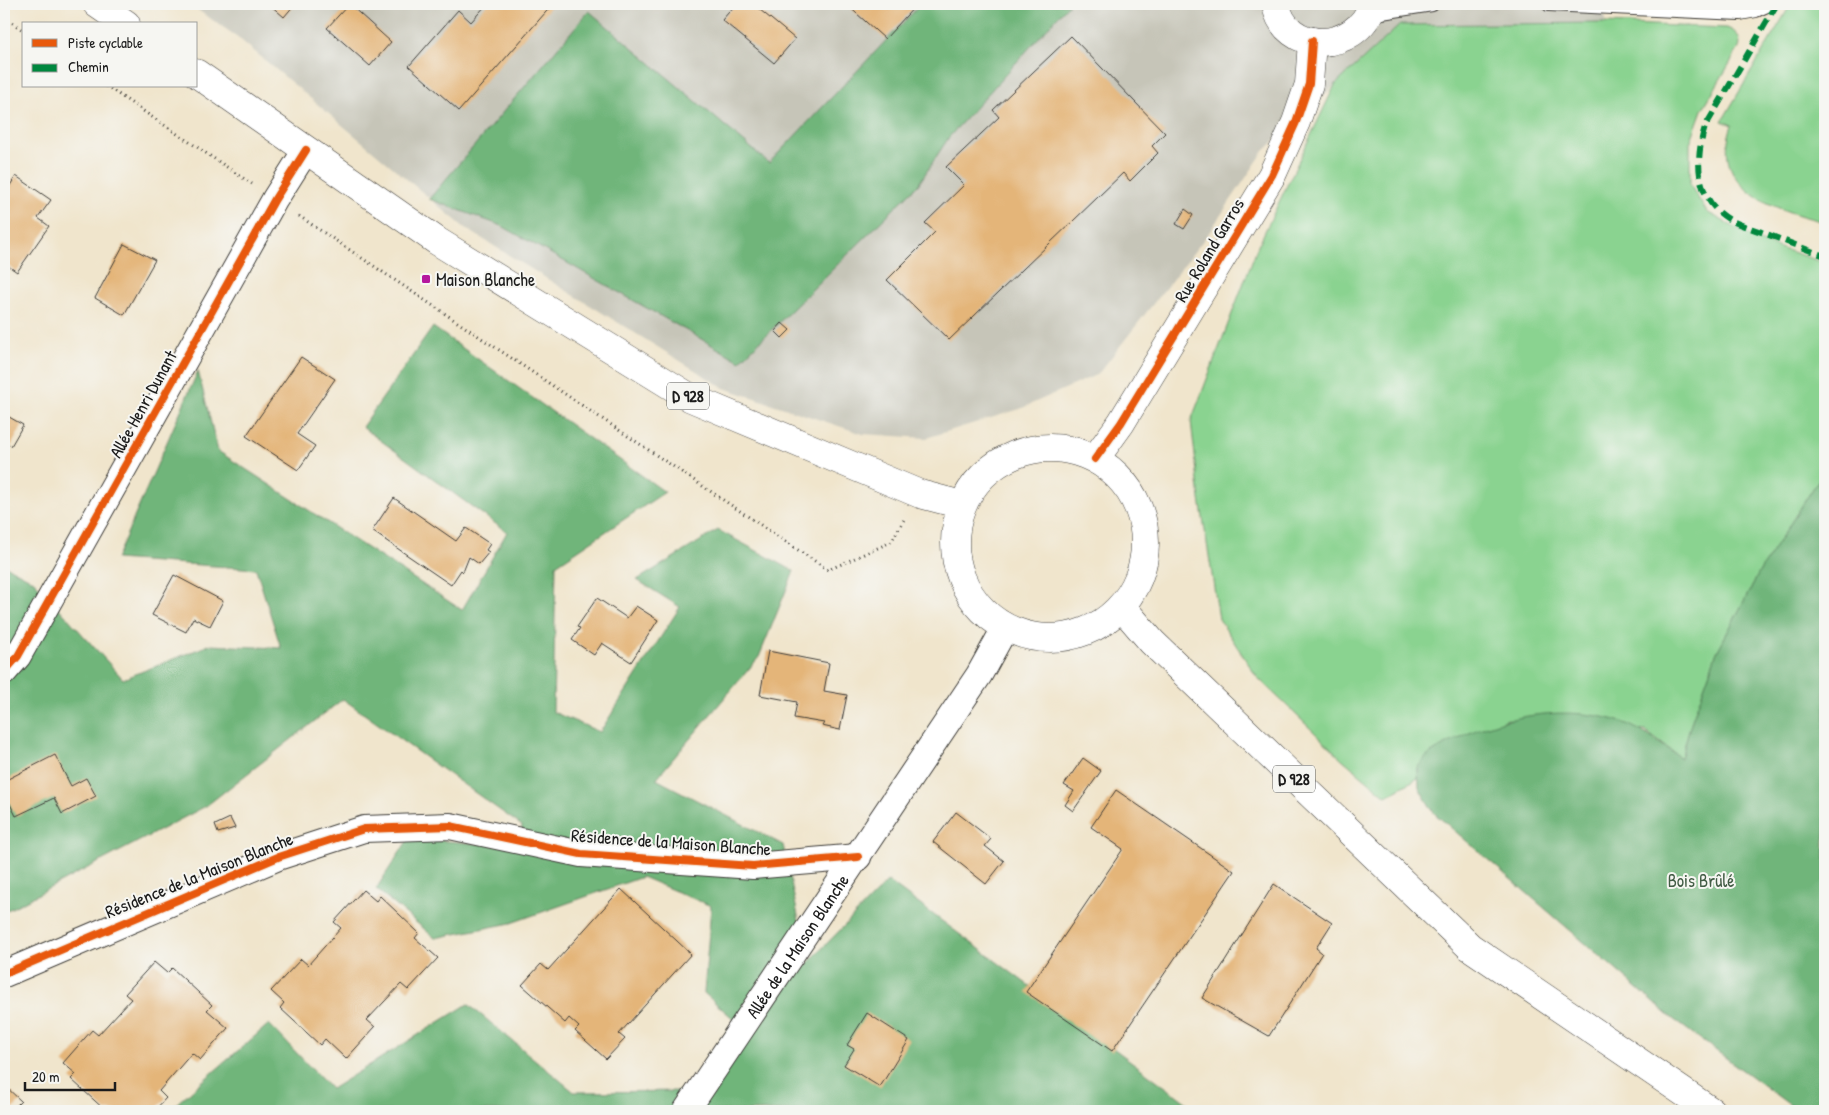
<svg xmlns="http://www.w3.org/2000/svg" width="1829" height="1115" font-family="'Patrick Hand',sans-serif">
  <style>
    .industrial { fill: #c6c5b8 }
    .green { fill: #8ad390; stroke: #537856 }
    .forest { fill: #6fb57a; stroke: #46684b }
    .building { fill: #e4b579 }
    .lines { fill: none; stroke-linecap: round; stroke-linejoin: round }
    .service-casing { stroke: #3c3a36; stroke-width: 16 }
    .minor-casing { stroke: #3c3a36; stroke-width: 28 }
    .tertiary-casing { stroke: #3c3a36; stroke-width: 29 }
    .primary-casing { stroke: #3c3a36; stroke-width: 29 }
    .path { stroke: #3c3a36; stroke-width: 3; stroke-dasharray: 1 4; stroke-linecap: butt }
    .service { stroke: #fff; stroke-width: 14 }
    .minor { stroke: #fff; stroke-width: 26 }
    .tertiary { stroke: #fff; stroke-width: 28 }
    .primary { stroke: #fff; stroke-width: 28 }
    .quiet { stroke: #00873e; stroke-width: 6; stroke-dasharray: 12 6; stroke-linecap: butt }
    .cycleway-casing { stroke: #f6f6f2; stroke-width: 11 }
    .cycleway { stroke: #e8590c; stroke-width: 8 }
    .poi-dot { fill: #b5179e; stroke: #f6f6f2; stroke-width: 2 }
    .labels { text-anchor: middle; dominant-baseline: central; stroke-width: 4; stroke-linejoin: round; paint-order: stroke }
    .shield { fill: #f6f6f2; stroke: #5d5d5c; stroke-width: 1 }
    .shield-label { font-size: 16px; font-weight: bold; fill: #1c1c1c }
    .street-label { font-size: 18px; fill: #1c1c1c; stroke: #f6f6f2 }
    .poi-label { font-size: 18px; fill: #1c1c1c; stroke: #f6f6f2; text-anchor: start }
    .park-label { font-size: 18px; fill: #425c45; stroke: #f6f6f2 }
  </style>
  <rect width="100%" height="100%" fill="#f6f6f2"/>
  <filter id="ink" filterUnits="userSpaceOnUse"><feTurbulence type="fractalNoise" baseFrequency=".02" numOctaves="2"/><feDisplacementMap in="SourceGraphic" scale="10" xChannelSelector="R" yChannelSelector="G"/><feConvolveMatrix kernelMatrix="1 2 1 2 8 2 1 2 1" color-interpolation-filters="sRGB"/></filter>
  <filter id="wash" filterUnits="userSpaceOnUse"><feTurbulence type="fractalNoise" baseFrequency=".0096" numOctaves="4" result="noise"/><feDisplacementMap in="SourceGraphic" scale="20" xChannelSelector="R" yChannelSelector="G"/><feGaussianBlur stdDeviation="1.12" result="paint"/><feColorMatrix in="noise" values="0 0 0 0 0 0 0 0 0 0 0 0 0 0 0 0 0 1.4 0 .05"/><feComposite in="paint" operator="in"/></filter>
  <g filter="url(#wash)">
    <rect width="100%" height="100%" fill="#f0e5cc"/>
    <polygon class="industrial" points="189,4 1606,4 1605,23 1400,25 1264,151 1208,234 1098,374 1020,409 926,438 863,434 724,388 465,228 236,36"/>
    <g class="green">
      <path d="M1791,4H1825V222C1776,210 1709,190 1732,125L1722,121Z"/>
      <path d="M1605,23L1727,28C1737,32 1742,38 1739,48L1702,110L1690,143V185L1707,212L1759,241L1825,263V470L1761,569L1717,652L1691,723L1681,758L1645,731L1508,719L1461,737L1431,753L1418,767V778L1386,796L1342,759L1257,677L1219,619L1200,499L1191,421L1257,248L1335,85L1400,25Z"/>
    </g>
    <g class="forest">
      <polygon points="921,4 1069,4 949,137 918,185 740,361 502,226 429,199 589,11 769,163"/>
      <polygon points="433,327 665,492 556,565 553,712 600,732 680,607 637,580 718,530 794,571 759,657 656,779 783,845 800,925 736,1021 704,993 711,906 642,877 511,923 435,938 376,889 409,838 519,847 522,826 343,699 206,806 4,912 4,565 34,581 123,679 209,645 281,648 256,569 116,559 198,371 218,451 462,610 507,532 362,427"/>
      <path d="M1825,470V1111H1798L1673,1019L1434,813L1419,788L1418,767C1425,756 1435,750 1447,744C1495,717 1558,705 1612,719C1640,726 1658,743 1681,758L1691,723L1717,652L1761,569Z"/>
      <polygon points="888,881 1198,1111 168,1111 269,1024 331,1089 468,1004 574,1092 688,1091 756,1016"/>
    </g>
    <g id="blocks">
      <g class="building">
        <polygon points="269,4 295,4 284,17"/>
        <polygon points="349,4 391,42 370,66 327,28"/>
        <polygon points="487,4 553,4 459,111 409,66 458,10 471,22"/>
        <polygon points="736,4 753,4 795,39 774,63 722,20"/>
        <polygon points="846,4 917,4 885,39"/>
        <polygon points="1071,36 1165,133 1152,146 1158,153 1130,181 1123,173 949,340 887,280 935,232 925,223 964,185 946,167 999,117 993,110"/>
        <polygon points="16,176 51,200 38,218 49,226 17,272 4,263 4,195"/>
        <polygon points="1185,209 1193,215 1184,229 1176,224"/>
        <polygon points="124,244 155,260 124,315 95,298"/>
        <polygon points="782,323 790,330 782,338 775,331"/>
        <polygon points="301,357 335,379 297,434 315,446 298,470 246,436"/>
        <polygon points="4,414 23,425 11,446 6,442 4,447"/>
        <polygon points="394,498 456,541 466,528 490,544 486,550 489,552 479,564 469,557 463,572 461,570 451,585 372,531"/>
        <polygon points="174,575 223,601 210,626 193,618 186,632 152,615"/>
        <polygon points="597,598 627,618 636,606 658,620 631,662 602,643 594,655 572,640 580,628 577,627"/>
        <polygon points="768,651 829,663 824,691 847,695 840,730 822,726 824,723 794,718 797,702 760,695"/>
        <polygon points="55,755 71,786 86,778 96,796 62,814 54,798 16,816 4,792 4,781"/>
        <polygon points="1083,758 1101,771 1073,811 1065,805 1074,791 1064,785"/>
        <polygon points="1116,790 1234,871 1112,1051 1026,992 1123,849 1091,827"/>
        <polygon points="956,812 991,839 985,846 1004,861 986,884 933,842"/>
        <polygon points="230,818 235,828 218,833 215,825"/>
        <polygon points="1274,884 1332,923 1316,948 1322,953 1269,1036 1202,998"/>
        <polygon points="621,889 691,954 619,1034 625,1039 606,1059 575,1031 579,1027 569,1018 565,1023 522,985 541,964 548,970"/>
        <polygon points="363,890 376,901 380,896 419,933 415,938 438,958 408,990 401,984 367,1020 375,1027 346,1059 325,1039 320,1045 280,1008 284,1003 271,991 301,959 308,965 341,928 334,922"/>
        <polygon points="154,962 167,973 172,968 212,1005 207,1010 228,1028 200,1060 192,1053 159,1091 166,1098 154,1111 106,1111 71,1079 76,1074 63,1063 92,1030 98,1035 131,999 125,994"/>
        <polygon points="867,1013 909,1040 880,1087 844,1065 854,1049 847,1045"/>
        <polygon points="4,1085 21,1101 11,1111 4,1111"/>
      </g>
    </g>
  </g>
  <g filter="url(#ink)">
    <use href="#blocks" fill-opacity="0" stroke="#3c3a36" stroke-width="1"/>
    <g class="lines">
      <g class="service-casing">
        <g id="service">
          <polyline points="1549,4 1740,13 1756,10 1769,4"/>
          <polyline points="1369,14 1432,4"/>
        </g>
      </g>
      <g class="minor-casing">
        <g id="minor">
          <polyline points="4,672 18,656 275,199 306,150"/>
          <polyline points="4,974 278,857 364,829 450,826 581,854 753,866 858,857"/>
          <path id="s1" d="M686,1111L979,675L1005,628"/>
        </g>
      </g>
      <g class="tertiary-casing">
        <g id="tertiary">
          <path d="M1276,4C1284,54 1356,55 1373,4"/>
          <polyline points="1095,459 1121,423 1272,175 1296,122 1309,84 1312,41"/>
        </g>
      </g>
      <g class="primary-casing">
        <g id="primary">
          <polyline points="97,4 126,24"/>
          <polyline points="196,73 437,241 691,398 920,494 962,505"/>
          <circle cx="1050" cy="543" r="95"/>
          <polyline points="1122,607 1152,642 1470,947 1711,1111"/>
        </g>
      </g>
      <g class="path">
        <polyline points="4,17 24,31"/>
        <polyline points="106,86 252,184"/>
        <polyline points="299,216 828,570 891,542 905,518"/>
      </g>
      <use href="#service" class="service"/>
      <use href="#minor" class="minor"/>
      <use href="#tertiary" class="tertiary"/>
      <use href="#primary" class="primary"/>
      <path class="quiet" d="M1777,4L1705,127C1694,162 1696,202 1732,221C1742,226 1754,229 1764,233C1785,241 1805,249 1825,256"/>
      <g class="cycleway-casing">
        <g id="cycleway">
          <polyline points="1095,459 1121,423 1272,175 1296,122 1309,84 1312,41"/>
          <polyline points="4,672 18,656 275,199 306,150"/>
          <polyline points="4,974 278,857 364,829 450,826 581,854 753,866 858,857"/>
        </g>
      </g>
      <use href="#cycleway" class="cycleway"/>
    </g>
  </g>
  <rect class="poi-dot" x="421" y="274" width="10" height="10" rx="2.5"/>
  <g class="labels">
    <g class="shield">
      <rect x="667" y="382.5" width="42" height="27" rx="4"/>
      <rect x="1273" y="765.5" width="42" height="27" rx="4"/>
    </g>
    <g class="shield-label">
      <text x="688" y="396">D 928</text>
      <text x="1294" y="779">D 928</text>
    </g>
    <g class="street-label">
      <text transform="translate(1209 250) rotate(-59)">Rue Roland Garros</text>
      <text transform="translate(143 404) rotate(-61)">Allée Henri Dunant</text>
      <text transform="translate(671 842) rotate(4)">Résidence de la Maison Blanche</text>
      <text transform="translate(199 875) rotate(-22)">Résidence de la Maison Blanche</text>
      <text stroke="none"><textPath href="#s1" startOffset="199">Allée de la Maison Blanche</textPath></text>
    </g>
    <g class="poi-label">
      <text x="436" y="279">Maison Blanche</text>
    </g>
    <g class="park-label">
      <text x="1701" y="880">Bois Brûlé</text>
    </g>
  </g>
  <rect width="1829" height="1115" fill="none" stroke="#f6f6f2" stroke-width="20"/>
  <rect x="22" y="22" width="175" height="65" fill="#f6f6f2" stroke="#9f9f9c"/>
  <rect x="32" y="39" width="25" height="8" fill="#e8590c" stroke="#9f9f9c"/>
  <text x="68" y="48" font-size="15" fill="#1c1c1c">Piste cyclable</text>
  <rect x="32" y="64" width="25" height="8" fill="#00873e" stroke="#9f9f9c"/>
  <text x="68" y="72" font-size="15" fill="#1c1c1c">Chemin</text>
  <path d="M25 1082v8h90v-8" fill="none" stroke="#1c1c1c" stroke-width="2.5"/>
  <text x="32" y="1082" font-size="15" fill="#1c1c1c" stroke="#f6f6f2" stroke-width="4" paint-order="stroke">20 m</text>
</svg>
